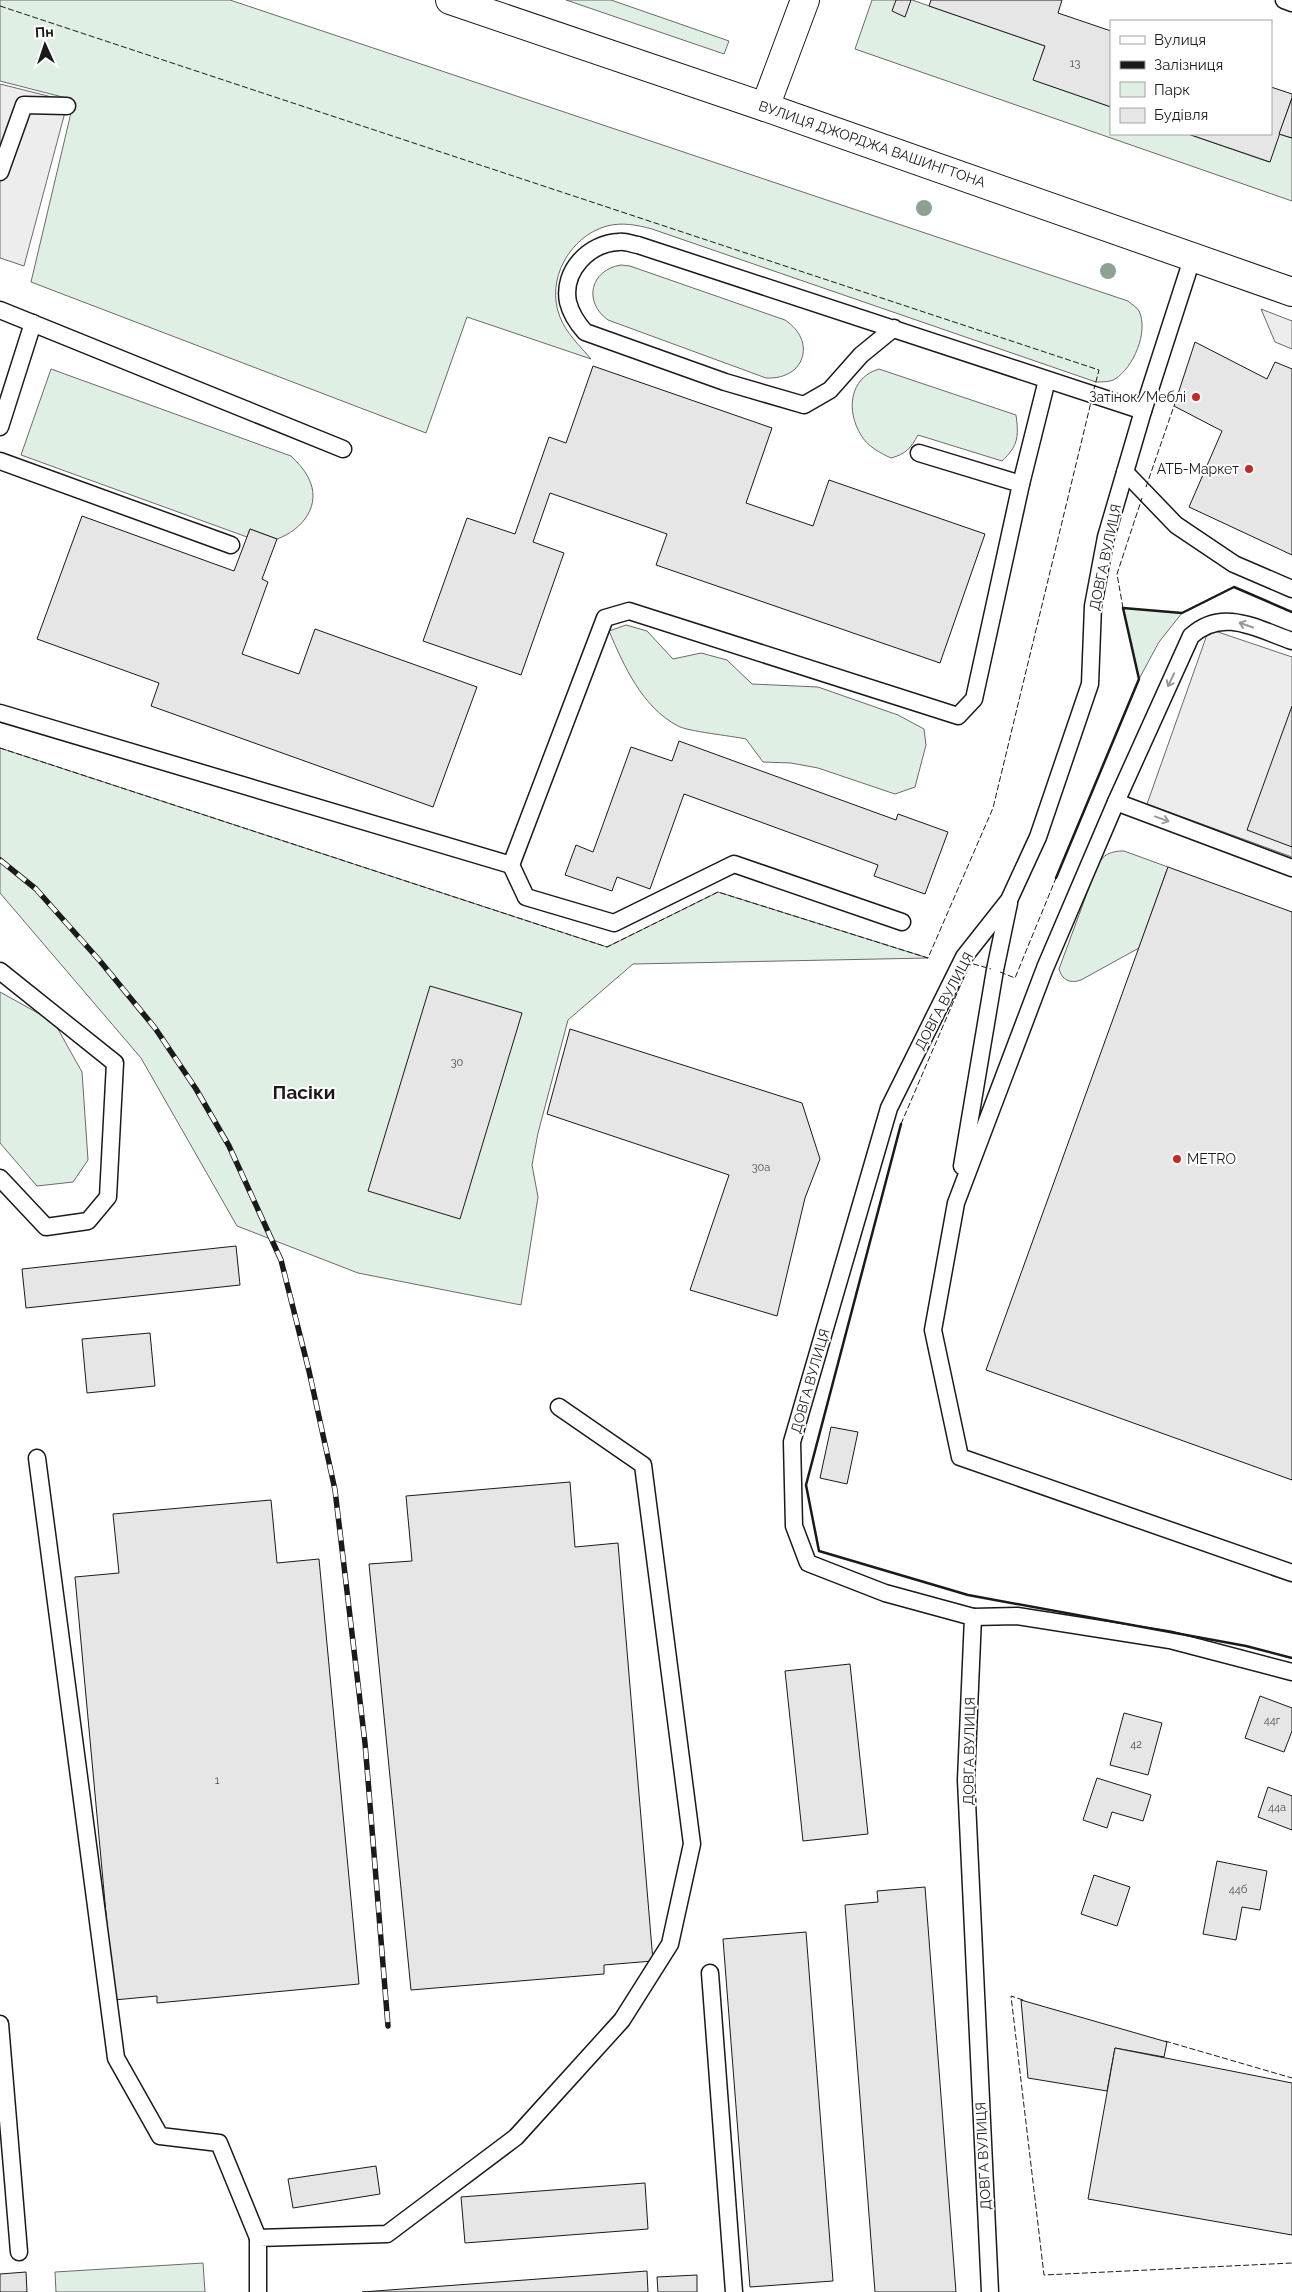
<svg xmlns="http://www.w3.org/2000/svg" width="1292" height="2292" font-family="Raleway,sans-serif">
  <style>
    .green { fill: #e0efe3; stroke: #6a6a6a }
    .parking { fill: #ededed; stroke: #6a6a6a }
    .building { fill: #e6e6e6; stroke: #1a1a1a }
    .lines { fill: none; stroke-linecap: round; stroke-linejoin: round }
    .service-casing { stroke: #1a1a1a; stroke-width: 19 }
    .minor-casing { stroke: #1a1a1a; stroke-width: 30 }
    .secondary-casing { stroke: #1a1a1a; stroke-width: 30 }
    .service { stroke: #fff; stroke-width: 16 }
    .minor { stroke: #fff; stroke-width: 28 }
    .secondary { stroke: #fff; stroke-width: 28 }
    .rail-casing { stroke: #1a1a1a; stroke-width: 5.5 }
    .rail { stroke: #fff; stroke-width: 4; stroke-dasharray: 11; stroke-linecap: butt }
    .fence { stroke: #1a1a1a; stroke-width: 1; stroke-dasharray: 6 2.5; stroke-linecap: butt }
    .wall { stroke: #1a1a1a; stroke-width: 2.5 }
    .tree { fill: #8aa48f }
    .oneway { stroke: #989898 }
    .poi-dot { fill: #c62828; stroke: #fff; stroke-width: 2 }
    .labels { text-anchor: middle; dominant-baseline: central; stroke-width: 4; stroke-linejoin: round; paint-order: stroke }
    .number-label { font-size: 11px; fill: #4d4d4d }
    .street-label { font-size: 14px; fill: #1a1a1a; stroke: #fff }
    .poi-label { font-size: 14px; fill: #1a1a1a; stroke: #fff; text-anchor: end }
    .district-label { font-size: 19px; font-weight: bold; fill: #1a1a1a; stroke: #fff }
  </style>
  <rect width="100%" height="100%" fill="#fff"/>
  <g class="green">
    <path d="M0,0H230L1128,301C1131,304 1137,307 1139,311C1149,332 1133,368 1115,379C1111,382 1101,382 1096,382L652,229C637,225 622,222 607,226C570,236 545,280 560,317C566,333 580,346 591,359L467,317L426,433L31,282L74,100L0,81Z"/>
    <polygon points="566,0 611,0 729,41 724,54"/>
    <polygon points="872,0 912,0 1045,46 1034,80 1111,107 1111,134 1188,134 1269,162 1279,134 1292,138 1292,201 855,49"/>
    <path d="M621,265L630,266L785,320C817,341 805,380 766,378L608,320C583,302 590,270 621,265Z"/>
    <path d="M51,369L291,456C297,462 304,469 308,477C323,505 302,530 277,539L250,529L247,537L21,455Z"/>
    <path d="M879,369L1016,415C1019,437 1018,446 1002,461L918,435C911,448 906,454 891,458C880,453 867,446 861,435C846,411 849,378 879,369Z"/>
    <polygon points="1123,608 1182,613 1159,642 1139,679"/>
    <path d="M626,625L647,631L673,659L701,653L727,660L752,684L818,687L898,715L924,729L926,745L915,787L895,794L818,768L791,763L763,762L746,739C732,736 686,731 678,726C642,707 624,666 609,631Z"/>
    <polygon points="0,748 607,947 718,892 928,958 633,964 568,1020 538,1133 532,1165 538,1197 521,1305 358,1273 237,1226 141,1058 0,893"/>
    <path d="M1124,851L1168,867L1139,948L1081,980C1070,984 1062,980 1059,969L1097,866C1103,854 1111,851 1124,851Z"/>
    <polygon points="0,992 54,1022 82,1072 88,1160 73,1182 37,1186 0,1143"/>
    <polygon points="203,2263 205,2292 56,2292 55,2272"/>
  </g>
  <g class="parking">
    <polygon points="0,84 68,101 24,266 0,258"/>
    <polygon points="1261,309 1292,321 1292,349 1275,342"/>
    <polygon points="1209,629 1292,657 1292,857 1147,804"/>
  </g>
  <g class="building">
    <polygon points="896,0 911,0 905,17 892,11"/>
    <polygon points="931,0 1062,0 1058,13 1111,31 1111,107 1033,80 1045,46 929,6"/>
    <polygon points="1271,87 1292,94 1292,98 1270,162 1188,134 1271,134"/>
    <polygon points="1292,98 1292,138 1279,134"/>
    <polygon points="1195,342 1267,379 1275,362 1292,369 1292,555 1189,507 1222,431 1174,406"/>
    <polygon points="593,366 772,428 746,503 813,526 829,480 985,534 940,663 656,565 667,534 550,493 533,542 564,553 521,675 423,641 467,518 515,534 549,437 566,443"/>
    <polygon points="82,516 234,571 250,529 277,539 262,579 268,582 242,654 299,674 315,629 477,687 433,807 151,706 159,683 37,639"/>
    <polygon points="1292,706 1292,847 1247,830"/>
    <polygon points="679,741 896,820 898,814 948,832 925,894 874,876 878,865 684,794 650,889 617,877 612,891 565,875 576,845 593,852 631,747 672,761"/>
    <polygon points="1168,867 1292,912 1292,1480 986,1370"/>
    <polygon points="430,986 522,1013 460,1219 368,1191"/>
    <polygon points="570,1029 802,1103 820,1159 805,1198 777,1316 690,1290 729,1175 547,1114"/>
    <polygon points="236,1246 240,1285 26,1308 22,1269"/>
    <polygon points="150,1333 155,1386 87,1393 82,1339"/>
    <polygon points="831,1427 858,1432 847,1484 820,1478"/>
    <polygon points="570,1482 575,1547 618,1543 653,1961 604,1965 604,1974 411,1990 369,1564 412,1561 406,1496"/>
    <polygon points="271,1500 277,1563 319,1559 359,1984 157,2003 157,1996 114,2000 75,1577 119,1573 113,1514"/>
    <polygon points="850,1664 868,1834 803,1841 785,1671"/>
    <polygon points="1260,1696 1292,1708 1292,1731 1284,1752 1245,1738"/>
    <polygon points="1124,1713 1162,1723 1148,1775 1110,1765"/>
    <polygon points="1097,1778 1151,1795 1143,1821 1112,1812 1107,1828 1083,1820"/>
    <polygon points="1268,1787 1292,1796 1292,1830 1258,1817"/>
    <polygon points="1217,1861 1267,1871 1260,1910 1242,1907 1236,1940 1203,1934"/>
    <polygon points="1094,1875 1130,1887 1117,1926 1081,1914"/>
    <polygon points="925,1887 956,2292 875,2292 845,1905 878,1902 877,1891"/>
    <polygon points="806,1932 833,2281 750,2287 723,1939"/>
    <polygon points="1021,2000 1167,2042 1164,2057 1115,2048 1107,2091 1028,2078"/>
    <polygon points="1115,2048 1292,2083 1292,2235 1088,2199"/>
    <polygon points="376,2166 380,2194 293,2208 288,2179"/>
    <polygon points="645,2183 648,2229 465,2243 461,2197"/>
    <polygon points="647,2271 648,2292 362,2292"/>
    <polygon points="26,2272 27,2292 0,2292 0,2274"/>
    <polygon points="697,2275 697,2292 658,2292 657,2277"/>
  </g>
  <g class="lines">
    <g class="service-casing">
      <g id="service">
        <polyline points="1284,0 1292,3"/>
        <polyline points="0,172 24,105 67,106"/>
        <polyline points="0,310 343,449"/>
        <path d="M894,328L861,355L830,390L804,405L725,382L585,332C577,323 571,314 568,302C562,271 589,243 619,242C625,241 632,244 638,245L1143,411"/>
        <polyline points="0,427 33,323"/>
        <polyline points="0,461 231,545"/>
        <polyline points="1125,472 1176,525 1234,564 1292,589"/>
        <polyline points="1021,484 1047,380"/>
        <path d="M1292,641C1257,629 1223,607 1191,636L1116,802L1045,968L956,1203L933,1330L960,1457L1292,1573"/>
        <polyline points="0,713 511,865 605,618 629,611 958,716 974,699 1021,484 919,453"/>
        <polyline points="1116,802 1292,868"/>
        <polyline points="511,865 526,897 614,923 734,864 902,922"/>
        <polyline points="0,971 115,1063 108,1197 88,1221 46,1227 0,1178"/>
        <polyline points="962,1166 995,970 1009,903"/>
        <polyline points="37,1458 116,2058 160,2136 219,2143 258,2238"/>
        <polyline points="973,1617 1017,1616 1170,1640 1292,1672"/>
        <polyline points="710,1973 734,2292"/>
        <polyline points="0,2024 19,2252"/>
        <polyline points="258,2292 258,2238 387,2234 516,2137 622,2020 670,1944 692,1844 643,1465 559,1407"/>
        <polyline points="990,2292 966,1780 973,1617 885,1593 808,1563 794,1526 792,1442 889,1108 964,957 1009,900 1038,837 1090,684 1093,606 1106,537 1143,411 1193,256"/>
      </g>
    </g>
    <g class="minor-casing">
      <polyline id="minor" points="765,107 805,0"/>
    </g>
    <g class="secondary-casing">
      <polyline id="secondary" points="450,0 765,107 1292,292"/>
    </g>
    <use href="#service" class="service"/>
    <use href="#minor" class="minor"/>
    <use href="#secondary" class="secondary"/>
    <g class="rail-casing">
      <polyline id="rail" points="0,860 36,889 100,961 155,1028 196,1089 229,1146 281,1260 309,1371 335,1490 365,1743 388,2026"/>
    </g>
    <use href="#rail" class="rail"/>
    <g class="fence">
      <polyline points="0,6 1099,370 1094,389"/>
      <polyline points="1146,487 1174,406"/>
      <polyline points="1123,608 1117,574 1142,498"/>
      <polyline points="0,748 607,947 718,892 928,958 993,808 1092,398"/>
      <polyline points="1000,972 1015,978 1056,878"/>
      <polyline points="901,1124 970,963 991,969"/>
      <polyline points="1023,2000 1011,1996 1044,2275 1292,2263"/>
      <polyline points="1165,2041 1292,2078"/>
    </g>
    <g class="wall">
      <polyline points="1056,878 1139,679 1123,608 1182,613 1234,587 1292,612"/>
      <polyline points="901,1124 806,1485 819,1551 968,1595 1246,1646 1292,1658"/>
    </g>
  </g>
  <g class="tree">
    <circle cx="924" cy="208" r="8"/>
    <circle cx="1108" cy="271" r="8"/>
  </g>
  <defs><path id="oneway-shaft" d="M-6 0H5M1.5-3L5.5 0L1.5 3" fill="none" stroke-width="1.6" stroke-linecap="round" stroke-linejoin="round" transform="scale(1.25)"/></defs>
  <g class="oneway">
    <use href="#oneway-shaft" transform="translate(1246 625) rotate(-161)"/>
    <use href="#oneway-shaft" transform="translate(1171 680) rotate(115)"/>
    <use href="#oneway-shaft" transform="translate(1162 819) rotate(20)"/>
  </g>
  <g class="poi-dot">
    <circle cx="1196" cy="397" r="5"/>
    <circle cx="1249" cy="469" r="5"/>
    <circle cx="1177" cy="1159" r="5"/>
  </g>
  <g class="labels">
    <g class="number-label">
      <text x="1075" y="63">13</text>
      <text x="457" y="1062">30</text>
      <text x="761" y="1167">30а</text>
      <text x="1272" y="1720">44г</text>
      <text x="1136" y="1744">42</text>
      <text x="217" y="1780">1</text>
      <text x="1277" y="1807">44а</text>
      <text x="1238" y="1889">44б</text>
    </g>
    <g class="street-label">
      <text transform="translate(872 144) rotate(19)">ВУЛИЦЯ ДЖОРДЖА ВАШИНГТОНА</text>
      <text transform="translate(1105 557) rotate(-78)">ДОВГА ВУЛИЦЯ</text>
      <text transform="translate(944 1001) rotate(-62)">ДОВГА ВУЛИЦЯ</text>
      <text transform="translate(810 1381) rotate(-74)">ДОВГА ВУЛИЦЯ</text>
      <text transform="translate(969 1751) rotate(-89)">ДОВГА ВУЛИЦЯ</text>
      <text transform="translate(983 2156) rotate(-93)">ДОВГА ВУЛИЦЯ</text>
    </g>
    <g class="poi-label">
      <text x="1186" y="397">Затінок/Меблі</text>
      <text x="1239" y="469">АТБ-Маркет</text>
      <text x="1187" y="1159" text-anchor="start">METRO</text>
    </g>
    <g class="district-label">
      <text x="304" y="1092">Пасіки</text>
    </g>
  </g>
  <rect x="1110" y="20" width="162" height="115" fill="#ffffff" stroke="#a3a3a3"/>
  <rect x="1120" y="36" width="25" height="8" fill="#ffffff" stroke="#a3a3a3"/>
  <text x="1154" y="45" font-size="15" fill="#1a1a1a">Вулиця</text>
  <rect x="1120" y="61" width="25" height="8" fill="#1a1a1a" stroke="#a3a3a3"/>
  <text x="1154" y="70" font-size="15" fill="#1a1a1a">Залізниця</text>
  <rect x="1120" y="82" width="25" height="15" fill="#e0efe3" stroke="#a3a3a3"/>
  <text x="1154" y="95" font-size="15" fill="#1a1a1a">Парк</text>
  <rect x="1120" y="108" width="25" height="15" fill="#e6e6e6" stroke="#a3a3a3"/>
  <text x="1154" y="120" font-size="15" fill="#1a1a1a">Будівля</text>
  <g transform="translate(45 45) rotate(357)" stroke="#ffffff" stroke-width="4" paint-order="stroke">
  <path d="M0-4L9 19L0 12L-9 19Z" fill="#1a1a1a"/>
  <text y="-8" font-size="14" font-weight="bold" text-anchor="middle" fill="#1a1a1a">Пн</text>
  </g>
</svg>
